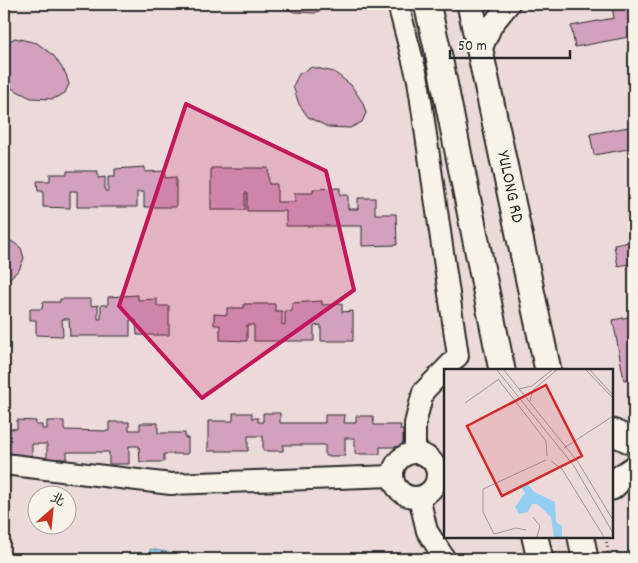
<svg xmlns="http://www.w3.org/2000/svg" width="638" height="563" font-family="Dekko,'LXGW WenKai TC',sans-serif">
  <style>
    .water { fill: #92cff3; stroke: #698da3 }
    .building { fill: #d3a1bd; stroke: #2b2b2b }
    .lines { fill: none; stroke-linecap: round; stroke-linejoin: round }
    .minor-casing { stroke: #2b2b2b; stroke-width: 24 }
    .major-casing { stroke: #2b2b2b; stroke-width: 29 }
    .path { stroke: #2b2b2b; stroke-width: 3; stroke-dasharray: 1 4; stroke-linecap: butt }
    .minor { stroke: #f7f3e8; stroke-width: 20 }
    .major { stroke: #f7f3e8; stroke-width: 25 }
    .marked { fill: #c2185b; fill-opacity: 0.2; stroke: #c2185b; stroke-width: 4; stroke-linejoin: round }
    .labels { text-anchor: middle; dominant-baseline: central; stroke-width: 4.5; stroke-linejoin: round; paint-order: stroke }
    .street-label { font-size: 18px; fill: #2b2b2b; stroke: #f7f3e8 }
    .inset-road { fill: none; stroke: #9f9495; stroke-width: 1 }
    .view { fill: #d62828; fill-opacity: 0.15; stroke: #d62828; stroke-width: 2.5 }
    .inset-edge { fill: none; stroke: #2b2b2b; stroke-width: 2.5 }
  </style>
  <rect width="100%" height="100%" fill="#ecdadb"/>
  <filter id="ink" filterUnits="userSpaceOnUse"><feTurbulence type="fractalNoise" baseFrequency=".02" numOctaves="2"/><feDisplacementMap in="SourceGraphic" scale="10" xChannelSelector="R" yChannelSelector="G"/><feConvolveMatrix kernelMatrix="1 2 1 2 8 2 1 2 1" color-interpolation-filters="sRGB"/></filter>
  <g filter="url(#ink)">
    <polygon class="water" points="150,549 201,558 201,559 151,559"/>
    <g class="building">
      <polygon points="278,4 329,4 327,7 315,13 294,12"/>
      <polygon points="624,4 634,4 634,36 575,47 571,26 614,18 612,6"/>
      <polygon points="15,38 37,43 54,56 66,74 69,84 65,93 53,99 31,98 11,88 4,78 4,44"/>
      <polygon points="312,67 334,72 351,85 363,103 366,113 362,122 350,128 328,127 308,117 299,104 293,86 299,74"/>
      <polygon points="632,114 634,114 634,148 594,155 590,134 634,126"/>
      <polygon points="145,167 145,172 165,171 165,178 176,177 176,207 144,207 144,192 137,192 137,207 77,207 77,191 70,191 70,208 43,207 43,191 38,191 37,181 50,181 50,174 67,174 67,171 98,171 98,178 105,177 105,191 108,191 108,177 115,177 115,169"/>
      <polygon points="211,168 268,168 269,184 277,184 277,202 295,202 295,193 313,193 313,189 340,188 340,195 348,195 348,209 358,209 358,198 375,198 375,214 396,214 397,245 362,246 362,226 286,226 286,211 247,211 247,193 245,193 245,210 211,210"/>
      <polygon points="4,239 13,242 21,248 24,258 19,270 4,283"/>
      <polygon points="634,241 634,263 618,266 614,245"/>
      <polygon points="138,295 138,300 157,299 157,306 169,306 169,335 137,335 136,320 130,320 130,336 70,336 69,319 62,319 63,336 36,335 36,320 30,320 30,309 42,309 43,302 60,302 60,299 91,299 91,306 98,305 98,319 101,319 101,305 108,305 108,297"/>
      <polygon points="322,301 322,305 342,304 342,312 353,311 353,341 321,341 321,325 314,326 314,341 254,341 254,325 247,325 247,341 220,340 220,325 214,325 214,314 227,315 227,308 244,308 244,304 275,304 275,311 282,311 282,324 285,325 285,311 292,311 292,303"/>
      <polygon points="634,316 634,378 624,380 613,320"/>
      <polygon points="233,413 252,413 252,418 258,418 258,422 263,422 263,413 280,413 280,423 325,423 325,415 345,415 344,423 356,423 356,416 373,416 374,425 401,425 400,430 403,430 403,447 380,447 380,454 355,454 355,438 345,438 345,456 325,456 325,445 283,445 283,451 263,451 263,436 248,436 248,451 208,451 208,421 233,421"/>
      <polygon points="17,420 36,421 36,425 42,425 42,429 47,429 47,421 64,421 64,430 109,431 109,422 129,422 129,430 140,430 140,423 158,423 158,433 185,433 185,438 188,438 188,454 164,454 164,462 140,462 139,446 129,446 129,464 109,464 109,452 67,452 67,459 47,459 47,444 32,444 32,459 4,459 4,428 17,429"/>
    </g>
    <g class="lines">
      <g class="minor-casing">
        <g id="minor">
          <polyline points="398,4 418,80 458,356 423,392 415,424 415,452"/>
          <polyline points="481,50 492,25 509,4"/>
          <circle cx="415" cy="475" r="22"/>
          <polyline points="4,464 171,484 392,476"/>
          <polyline points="419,497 427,531 445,559"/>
        </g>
      </g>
      <g class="major-casing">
        <g id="major">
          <polyline points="427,4 437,47 502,370"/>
          <polyline points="470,4 548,370"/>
          <polyline points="612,432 634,442"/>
          <polyline points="612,487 622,477 634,469"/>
          <polyline points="535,537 540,559"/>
          <polyline points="581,537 585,559"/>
        </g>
      </g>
      <polyline class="path" points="606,537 609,559"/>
      <use href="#minor" class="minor"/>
      <use href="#major" class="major"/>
    </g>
  </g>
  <path class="marked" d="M186,104L326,171L354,290L202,398L119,306Z"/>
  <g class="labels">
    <g class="street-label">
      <text transform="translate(509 187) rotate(78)">YULONG RD</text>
    </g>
  </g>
  <g transform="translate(444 369)">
    <rect width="169" height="169" fill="#ecdadb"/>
    <path d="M83,114L90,123L111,133L112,153L118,157V167L124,168H110L107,148L93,135H88L84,143L75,145L71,138L81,124L76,116Z" fill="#92cff3"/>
    <path class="inset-road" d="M52,0L130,97L169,164M59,0L134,93L169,151M141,0L169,29M145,0L169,26M54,10L102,72L103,87M75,20L88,17L109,0M86,32L89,21L114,0M21,34L55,10M120,79L169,47M107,92L118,100L160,168M89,148L96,157L93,168M82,161L72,159L50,165L39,143V120L102,91"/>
    <path class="view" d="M102,16L138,87L58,127L23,57Z"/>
    <rect width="169" height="169" class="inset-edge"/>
  </g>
  <rect width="638" height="563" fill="none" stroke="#f7f3e8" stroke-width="20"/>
  <rect x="10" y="10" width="618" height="543" fill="none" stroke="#2b2b2b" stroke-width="2" filter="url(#ink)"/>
  <g transform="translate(52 510) rotate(27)"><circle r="24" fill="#f7f3e8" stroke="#a5a39c"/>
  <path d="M0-4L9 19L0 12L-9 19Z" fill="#c8321e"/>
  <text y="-8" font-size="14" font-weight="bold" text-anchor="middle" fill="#2b2b2b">北</text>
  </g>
  <path d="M450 50v8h120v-8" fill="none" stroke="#2b2b2b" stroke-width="2.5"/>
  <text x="458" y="50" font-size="15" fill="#2b2b2b" stroke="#f7f3e8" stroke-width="4" paint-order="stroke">50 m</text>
</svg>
